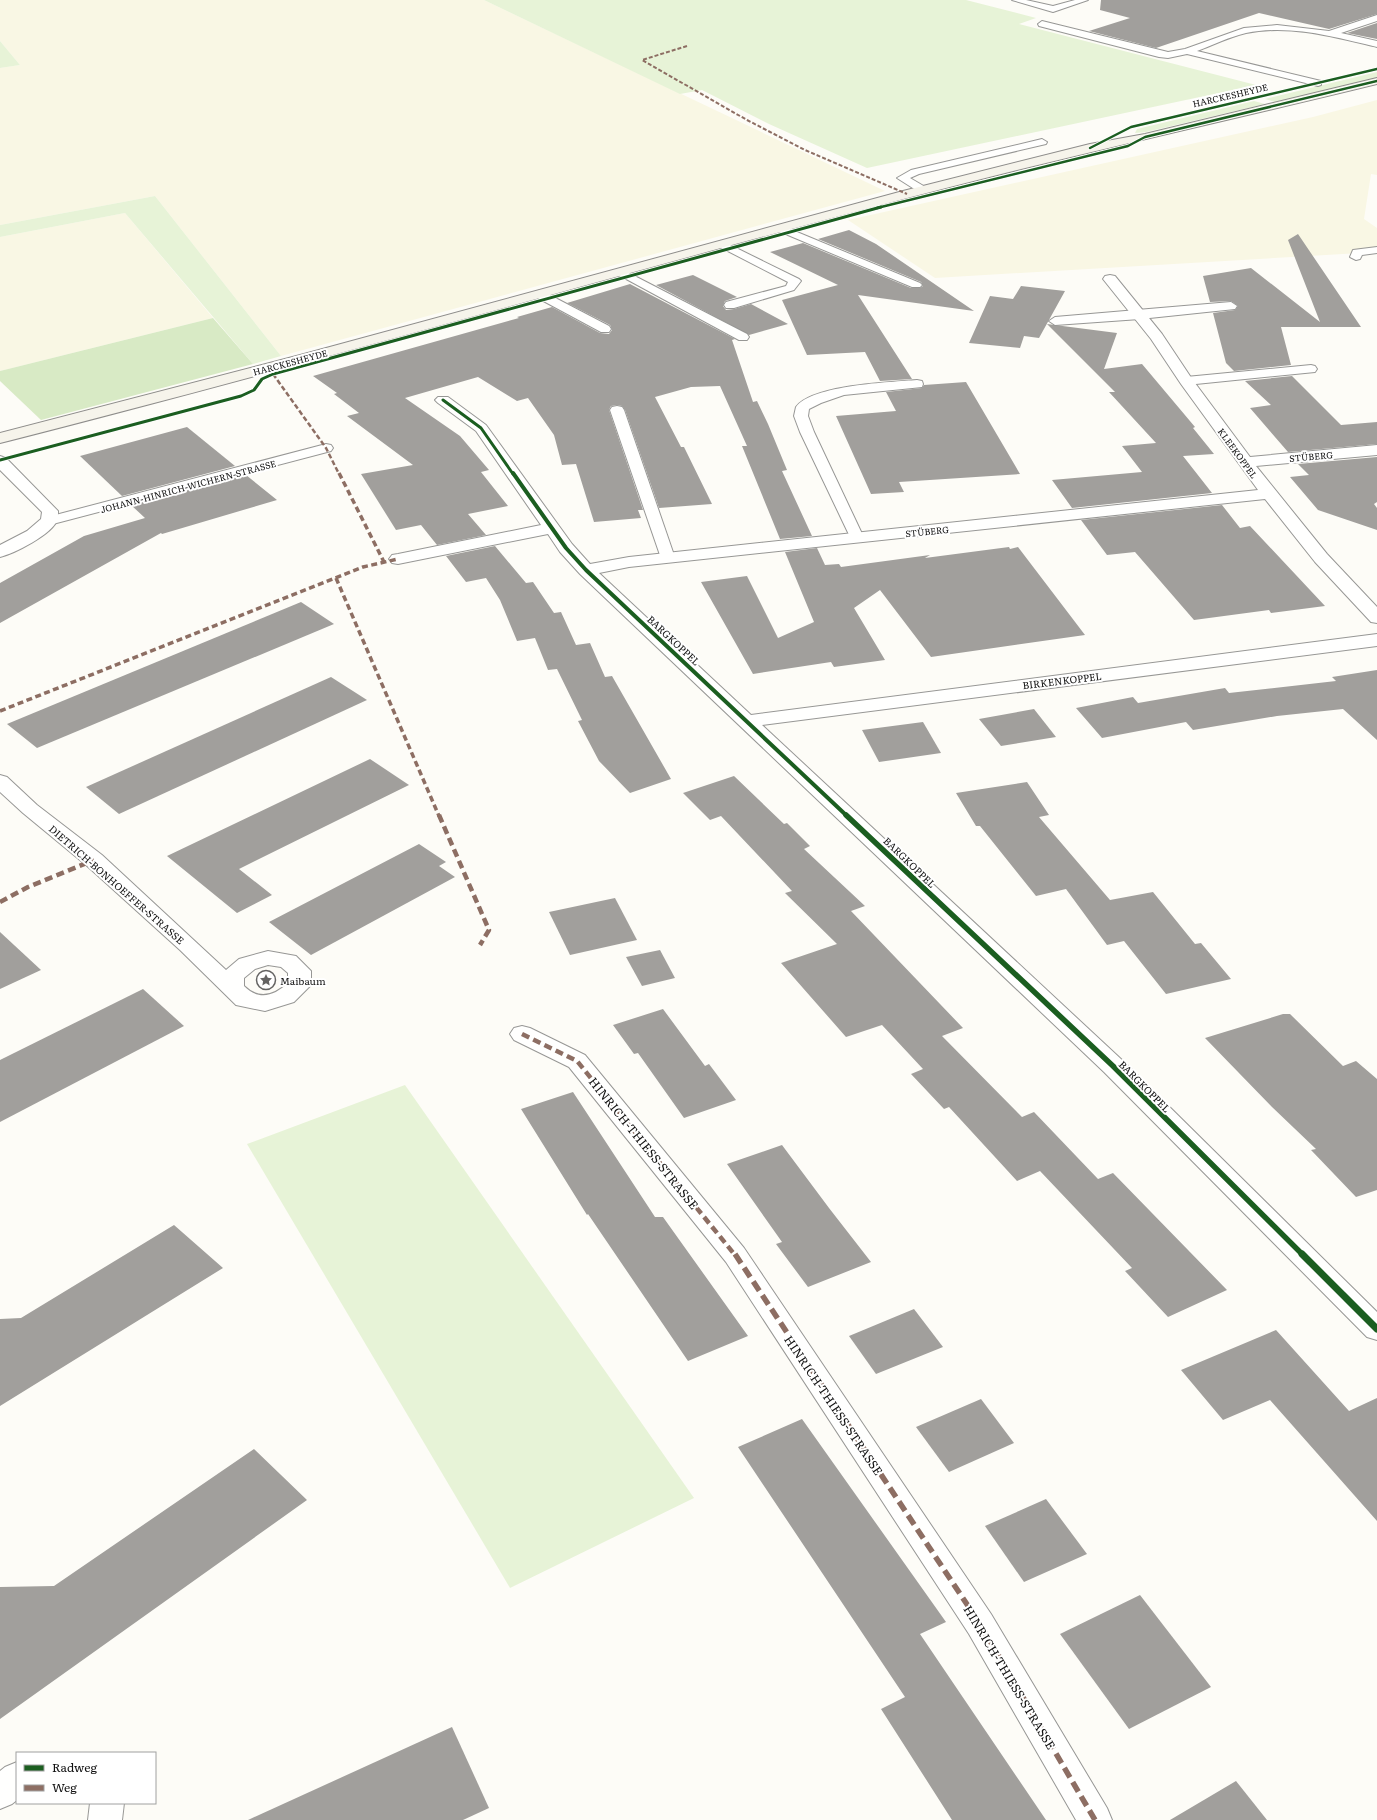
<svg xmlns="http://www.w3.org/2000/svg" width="1377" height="1820" font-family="Literata,serif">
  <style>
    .farmland { fill: #f9f7e4 }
    .green { fill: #e7f3d7 }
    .forest { fill: #d8eac5 }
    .building { fill: #a19f9c }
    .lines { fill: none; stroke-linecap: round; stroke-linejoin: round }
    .lane-casing { stroke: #979795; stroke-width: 2 }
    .street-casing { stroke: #979795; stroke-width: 2 }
    .secondary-casing { stroke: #8e8d8b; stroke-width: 2 }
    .lane { fill: #fffffe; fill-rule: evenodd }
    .street { fill: #fffffe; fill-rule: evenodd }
    .secondary { fill: #f6f4eb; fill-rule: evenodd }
    .quiet-far4 { stroke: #8d6e63; stroke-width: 2; stroke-dasharray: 4 2; stroke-linecap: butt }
    .quiet-far3 { stroke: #8d6e63; stroke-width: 2.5; stroke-dasharray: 5 2.5; stroke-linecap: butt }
    .quiet-far2 { stroke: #8d6e63; stroke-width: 3.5; stroke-dasharray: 6 3.5; stroke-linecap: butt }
    .quiet-far1 { stroke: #8d6e63; stroke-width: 4.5; stroke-dasharray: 8 4.5; stroke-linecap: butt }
    .quiet { stroke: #8d6e63; stroke-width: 5.5; stroke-dasharray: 11 5.5; stroke-linecap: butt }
    .cycleway-far4-casing { stroke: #fff; stroke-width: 4 }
    .cycleway-far3-casing { stroke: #fff; stroke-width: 4.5 }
    .cycleway-far2-casing { stroke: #fff; stroke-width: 6 }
    .cycleway-far1-casing { stroke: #fff; stroke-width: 8 }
    .cycleway-casing { stroke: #fff; stroke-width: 10 }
    .cycleway-far4 { stroke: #1b5e20; stroke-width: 2.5 }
    .cycleway-far3 { stroke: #1b5e20; stroke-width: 3 }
    .cycleway-far2 { stroke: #1b5e20; stroke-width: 4 }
    .cycleway-far1 { stroke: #1b5e20; stroke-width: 5.5 }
    .cycleway { stroke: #1b5e20; stroke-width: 7 }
    .labels { text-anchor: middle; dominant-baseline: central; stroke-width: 4; stroke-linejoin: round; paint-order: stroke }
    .far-street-label { font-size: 9px; fill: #111; stroke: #fff }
    .street-label { font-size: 10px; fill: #111; stroke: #fff }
    .poi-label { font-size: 10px; fill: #111; stroke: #fff; text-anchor: start }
    .near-street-label { font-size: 12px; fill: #111; stroke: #fff }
  </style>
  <rect width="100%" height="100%" fill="#fdfcf7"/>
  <g class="farmland">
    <polygon points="0,0 484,0 885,191 281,356 155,196 0,225 0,68 20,65 0,41"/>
    <polygon points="1377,100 1377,175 1371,174 1364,219 1377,228 1377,252 935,278 848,220 1313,117"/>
    <polygon points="125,213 213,318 0,371 0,237"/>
  </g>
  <g class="green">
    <polygon points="484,0 966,0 1036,18 1019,24 1256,85 867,168 769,124 702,90 680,94"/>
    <polygon points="0,41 20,65 0,68"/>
    <polygon points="1377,72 1377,78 1275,102 1265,99"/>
    <polygon points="1254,101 1265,104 1146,132 1135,133 1137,129"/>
    <polygon points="155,196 281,356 253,364 125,213 0,237 0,225"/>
    <polygon points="405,1085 694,1498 510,1588 247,1144"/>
  </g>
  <polygon class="forest" points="213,318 253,364 41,420 0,381 0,371"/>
  <g class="building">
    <polygon points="1101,0 1377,0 1377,14 1329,29 1259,13 1156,48 1089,31 1130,18 1100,10"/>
    <polygon points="1377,23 1377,39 1347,33"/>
    <polygon points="849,230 876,244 974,311 858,295 912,379 880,381 865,352 807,355 782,300 838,285 770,252 803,243 911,288 920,288 923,286 921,282 818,239"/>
    <polygon points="1298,234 1361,327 1281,327 1291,365 1234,371 1226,363 1213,313 1235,310 1238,306 1231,301 1210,302 1203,276 1251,268 1320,322 1288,240"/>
    <polygon points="693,275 737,297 725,301 723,306 726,310 734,309 751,304 788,324 749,335 656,285"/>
    <polygon points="630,284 735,339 732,340 753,402 757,401 768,424 787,470 782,471 812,536 780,539 742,446 747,446 720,386 691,387 655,397 681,447 684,447 712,504 659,508 625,410 622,406 617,405 611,406 609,410 643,510 638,510 641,518 594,522 576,464 562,465 554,435 528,398 517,401 478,377 405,398 460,436 489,470 481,472 508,506 468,514 486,535 437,545 421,525 396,530 361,474 413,465 347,416 359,413 334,394 337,393 313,376 519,318 517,317 552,307 600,333 609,334 612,330 610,325 567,303"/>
    <polygon points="1021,286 1065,291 1039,338 1024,336 1020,348 969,343 990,296 1013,299"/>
    <polygon points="1047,324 1117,333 1104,369 1142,364 1195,427 1193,428 1214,454 1183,456 1212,493 1072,508 1052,480 1142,472 1122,446 1156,443 1109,392 1115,392"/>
    <polygon points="1292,376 1341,425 1377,422 1377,444 1288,452 1250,408 1271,405 1245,381"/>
    <polygon points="966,382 1020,474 899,482 904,492 871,494 836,416 896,411 886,392 922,388 924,385"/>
    <polygon points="187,427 235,466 122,496 80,456"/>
    <polygon points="1377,457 1377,502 1374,504 1377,508 1377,530 1318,510 1290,477 1309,475 1298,464"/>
    <polygon points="246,475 277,500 162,534 161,533 0,623 0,583 84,536 145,518 131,505"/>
    <polygon points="1222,505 1240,528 1250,526 1325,606 1271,613 1269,610 1194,620 1135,552 1107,555 1081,520"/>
    <polygon points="495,546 526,583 533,582 554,613 561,612 576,645 590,643 605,677 612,676 671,779 630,793 599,761 578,721 582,720 557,669 548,670 535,638 517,641 500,600 486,578 466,582 446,556"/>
    <polygon points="1009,547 1010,549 1018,547 1085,635 931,657 880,590 854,608 885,660 834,667 831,662 753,674 701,582 747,576 778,638 814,622 785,552 817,548 825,565 839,564 841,567 930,555 925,558"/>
    <polygon points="301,602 334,624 37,748 7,724"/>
    <polygon points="1377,670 1377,740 1343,709 1277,716 1193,730 1186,722 1102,738 1076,708 1133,697 1138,703 1225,688 1229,693 1336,681 1332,677"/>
    <polygon points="331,677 367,700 119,814 86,787"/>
    <polygon points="1034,709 1056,737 1001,746 979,719"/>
    <polygon points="923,722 941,753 879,762 862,730"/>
    <polygon points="370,759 409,785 239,869 272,895 237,913 167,856"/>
    <polygon points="734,776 784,824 787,823 810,846 804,849 865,906 851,911 963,1028 942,1036 1022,1117 1034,1112 1098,1179 1113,1173 1227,1290 1168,1317 1125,1271 1132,1268 1040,1171 1017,1181 949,1107 944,1109 911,1074 923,1069 882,1025 846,1037 781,963 837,944 785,893 792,891 721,816 710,820 683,793"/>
    <polygon points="1027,782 1049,815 1039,817 1110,900 1153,892 1195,944 1201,943 1231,979 1166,994 1124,941 1107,945 1066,889 1036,896 980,826 976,826 956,793"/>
    <polygon points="419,844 446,862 439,866 455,877 311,955 269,922"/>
    <polygon points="615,898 637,940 570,955 549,912"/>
    <polygon points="0,932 41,970 0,989"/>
    <polygon points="660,950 675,978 642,986 626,957"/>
    <polygon points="143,989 184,1026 0,1122 0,1060"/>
    <polygon points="663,1009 705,1066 709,1064 736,1100 684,1118 638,1053 634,1054 613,1025"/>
    <polygon points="1283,1014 1290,1014 1343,1066 1356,1061 1377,1079 1377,1190 1356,1197 1311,1150 1316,1149 1272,1107 1205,1038"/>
    <polygon points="573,1092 655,1217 663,1217 748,1336 688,1361 588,1214 587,1215 521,1109"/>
    <polygon points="782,1145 829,1208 871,1262 808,1287 776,1244 782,1242 727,1164"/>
    <polygon points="174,1225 223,1268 0,1406 0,1319 21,1318"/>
    <polygon points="914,1309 943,1347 876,1374 849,1336"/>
    <polygon points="1276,1330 1349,1411 1377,1398 1377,1521 1270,1400 1223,1420 1181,1370"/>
    <polygon points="981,1399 1014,1443 949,1472 916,1427"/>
    <polygon points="802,1419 946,1622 920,1634 1046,1820 952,1820 881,1709 905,1697 738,1447"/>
    <polygon points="254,1449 307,1500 0,1719 0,1587 54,1586"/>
    <polygon points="1046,1499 1087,1554 1024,1582 985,1526"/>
    <polygon points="1140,1595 1211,1687 1129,1729 1060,1634"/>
    <polygon points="452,1727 489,1808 463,1820 248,1820"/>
    <polygon points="1236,1781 1267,1820 1170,1820"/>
  </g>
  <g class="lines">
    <g class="lane-casing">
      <g id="lane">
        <polygon points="1012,0 1026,0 1053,6 1075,0 1088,0 1053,12"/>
        <path d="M1377,15V21L1341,33L1377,41V47C1335,37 1290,24 1246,33C1229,37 1213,45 1197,51L1321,81V85L1318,86L1187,54L1168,58L1159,57L1039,26L1038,24L1042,21L1168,52L1185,49L1244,28L1277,25L1329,31Z"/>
        <polygon points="1042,139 1047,142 1046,144 919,174 910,178 927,188 928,190 927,192 919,192 897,178 911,170"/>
        <polygon points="780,225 920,283 922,285 920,287 912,287 776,230 774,228 776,226"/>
        <polygon points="722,241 799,279 801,281 794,290 734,308 726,308 724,305 726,302 786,286 788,282 718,246 716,244"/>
        <polygon points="1377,247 1377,253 1362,255 1360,259 1356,260 1350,257 1353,250"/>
        <polygon points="621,269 747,334 749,337 747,340 739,340 617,274 615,272"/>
        <polygon points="540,290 609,326 611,329 609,332 601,332 536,297 534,294"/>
        <polygon points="1231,302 1237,306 1235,309 1140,319 1055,325 1049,321 1055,317"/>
        <polygon points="1311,365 1315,366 1317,369 1315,372 1186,385 1180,381 1186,377"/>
        <path d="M917,380L922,381L923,384L922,387L844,395L821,403L809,409L808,416L814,432L864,538L862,541H852L800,432L794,416L796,407C812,385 891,382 917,380Z"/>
        <polygon points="617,406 622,407 624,410 675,558 673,561 663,561 661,558 610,410 612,407"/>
        <polygon points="326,444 331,445 333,448 331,451 49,525 44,524 42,521 44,518"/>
      </g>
    </g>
    <g class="street-casing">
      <g id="street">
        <polygon points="1110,275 1115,276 1162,334 1192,379 1250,457 1377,445 1377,455 1256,466 1327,554 1377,607 1377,623 1371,622 1315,562 1265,499 629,567 599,573 751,715 1377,634 1377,646 762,725 1122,1060 1377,1312 1377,1340 1367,1337 1104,1072 580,574 560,552 548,534 398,564 392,563 389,559 392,555 398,554 541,525 476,431 438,403 435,400 438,397 448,397 486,425 572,544 590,564 629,557 1258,490 1181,384 1151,339 1103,279 1105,276"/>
        <path d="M0,456L6,458L58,511C58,514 58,518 57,520C53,534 13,554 0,557V545L27,531L41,519L42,512L0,470Z"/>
        <path d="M0,775L7,777L37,805L102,855L226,970L239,959L268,951L296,956L311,971V985L294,1002L265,1011L236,1005L180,950L86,865L23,813L0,792ZM268,965L281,967L288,973V983C274,996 259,1001 244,986V978L255,969Z"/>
        <polygon points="522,1026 530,1028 585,1055 744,1248 991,1614 1107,1808 1112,1820 1076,1820 969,1634 726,1262 569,1067 514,1040 510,1034 514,1028"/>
        <polygon points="17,1762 17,1800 12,1804 0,1809 0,1771 5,1767"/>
        <polygon points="90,1803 124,1803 122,1820 88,1820"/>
      </g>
    </g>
    <g class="secondary-casing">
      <path id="secondary" d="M1377,78V84C1222,122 1066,156 911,197C607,277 305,366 0,443V433L304,354L903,191L1090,144L1145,134Z"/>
    </g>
    <use href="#lane" class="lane"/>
    <use href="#street" class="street"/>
    <use href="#secondary" class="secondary"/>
    <polyline class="quiet-far4" points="687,46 642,60 747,120 805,150 907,194"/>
    <polyline class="quiet-far3" points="273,374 326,448 339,474"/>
    <g class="quiet-far2">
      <polyline points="339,473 384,562"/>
      <polyline points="336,578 439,816"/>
      <polyline points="0,711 363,567 398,559"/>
    </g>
    <g class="quiet-far1">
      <polyline points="439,815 489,930 480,945"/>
      <polyline points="0,902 28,887 94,860"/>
      <polyline points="522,1034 577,1061 735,1255"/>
    </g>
    <polyline class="quiet" points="735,1254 980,1624 1095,1820"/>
    <g class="cycleway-far4-casing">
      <g id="cycleway-far4">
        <polyline points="1090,148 1131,127 1377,69"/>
        <polyline points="877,208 1128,146 1145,137 1377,81"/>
      </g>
    </g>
    <g class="cycleway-far3-casing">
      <g id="cycleway-far3">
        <polyline points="443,400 481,428 513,474"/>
        <polyline points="0,460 241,396 254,390 262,379 273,374 881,207"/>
      </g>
    </g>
    <g class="cycleway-far2-casing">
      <polyline id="cycleway-far2" points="513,473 566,548 586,570 847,816"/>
    </g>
    <g class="cycleway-far1-casing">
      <polyline id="cycleway-far1" points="846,815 1113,1066 1303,1255"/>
    </g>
    <g class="cycleway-casing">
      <polyline id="cycleway" points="1302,1254 1377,1329"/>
    </g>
    <use href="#cycleway-far4" class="cycleway-far4"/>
    <use href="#cycleway-far3" class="cycleway-far3"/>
    <use href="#cycleway-far2" class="cycleway-far2"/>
    <use href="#cycleway-far1" class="cycleway-far1"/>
    <use href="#cycleway" class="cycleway"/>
  </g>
  <defs>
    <g id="sight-ring" transform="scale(1)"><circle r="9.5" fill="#fff" stroke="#646362" stroke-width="1.5"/><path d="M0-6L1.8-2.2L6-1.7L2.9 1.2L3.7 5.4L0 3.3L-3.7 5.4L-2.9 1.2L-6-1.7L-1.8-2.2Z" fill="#646362"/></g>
  </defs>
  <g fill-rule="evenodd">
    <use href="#sight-ring" x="266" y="980"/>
  </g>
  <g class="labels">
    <g class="far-street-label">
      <text transform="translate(1230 95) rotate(-13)">HARCKESHEYDE</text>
      <text transform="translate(290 362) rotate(-15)">HARCKESHEYDE</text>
      <text transform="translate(1238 453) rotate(54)">KLEEKOPPEL</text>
      <text transform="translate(1311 456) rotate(-5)">STÜBERG</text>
      <text transform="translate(188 486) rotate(-15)">JOHANN-HINRICH-WICHERN-STRASSE</text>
      <text transform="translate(927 531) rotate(-6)">STÜBERG</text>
    </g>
    <g class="street-label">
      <text transform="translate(674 640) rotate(43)">BARGKOPPEL</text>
      <text transform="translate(1062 680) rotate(-7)">BIRKENKOPPEL</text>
      <text transform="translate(910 862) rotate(44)">BARGKOPPEL</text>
      <text transform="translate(117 884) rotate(41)">DIETRICH-BONHOEFFER-STRASSE</text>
      <text transform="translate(1145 1086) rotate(45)">BARGKOPPEL</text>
    </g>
    <g class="poi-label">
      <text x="280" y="980">Maibaum</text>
    </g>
    <g class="near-street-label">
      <text transform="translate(644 1143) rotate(51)">HINRICH-THIESS-STRASSE</text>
      <text transform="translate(834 1405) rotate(56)">HINRICH-THIESS-STRASSE</text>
      <text transform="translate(1010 1677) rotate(59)">HINRICH-THIESS-STRASSE</text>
    </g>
  </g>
  <rect x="16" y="1752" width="140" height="52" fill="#ffffff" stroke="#a0a0a0"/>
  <rect x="24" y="1765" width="20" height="6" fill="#1b5e20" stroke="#a0a0a0"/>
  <text x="52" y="1772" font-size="12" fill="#111111">Radweg</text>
  <rect x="24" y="1785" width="20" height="6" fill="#8d6e63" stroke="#a0a0a0"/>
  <text x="52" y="1792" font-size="12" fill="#111111">Weg</text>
</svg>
